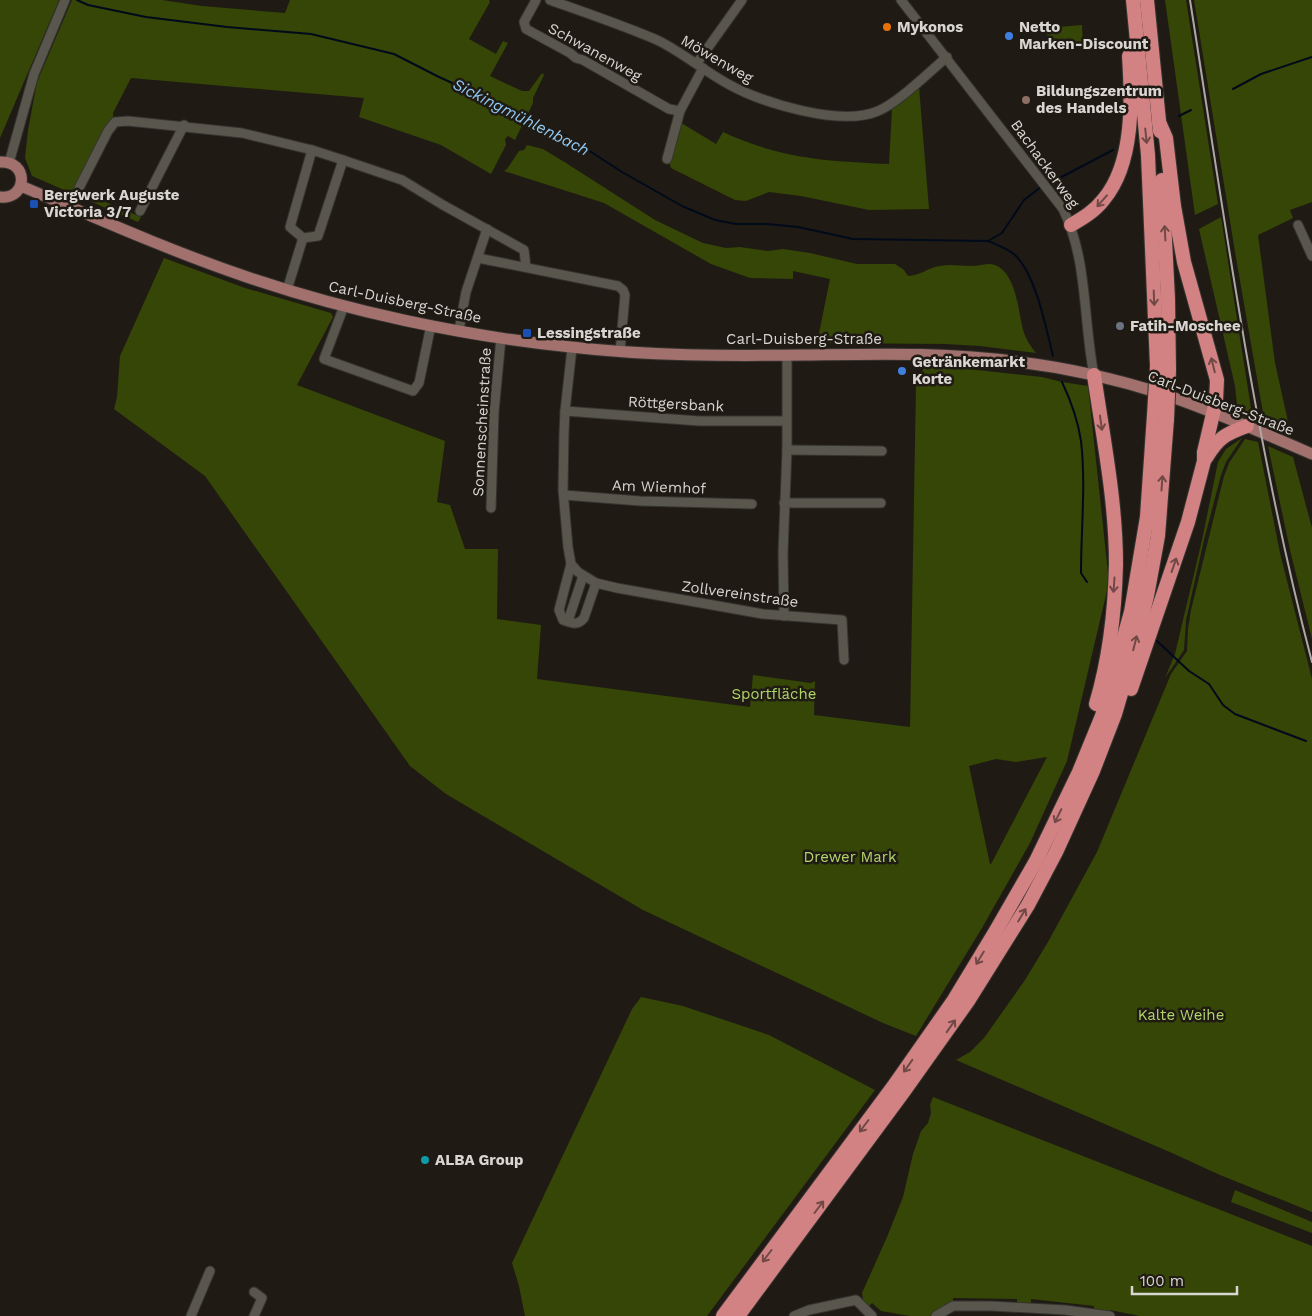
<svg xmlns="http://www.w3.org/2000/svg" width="1312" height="1316" font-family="'Work Sans',sans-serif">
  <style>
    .green { fill: #354606; fill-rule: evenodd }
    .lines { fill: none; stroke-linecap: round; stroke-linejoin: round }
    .stream { stroke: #000a1a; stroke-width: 2 }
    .minor-casing { stroke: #363430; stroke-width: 11 }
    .major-casing { stroke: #363430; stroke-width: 13 }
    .highway-casing { stroke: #363430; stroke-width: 16 }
    .minor { stroke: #59564d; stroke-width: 9 }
    .major { stroke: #a2706d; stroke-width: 11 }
    .highway { stroke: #d28282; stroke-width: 14 }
    .rail { stroke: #aca9a4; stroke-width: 2 }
    .highway-bridge-casing { stroke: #363430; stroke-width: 16; stroke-linecap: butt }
    .highway-bridge { stroke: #d28282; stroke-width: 14 }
    .oneway { stroke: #704946 }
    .food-dot { fill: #e8710a; stroke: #1f1b14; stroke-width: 2 }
    .shop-dot { fill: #3f7fe0; stroke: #1f1b14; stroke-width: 2 }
    .education-dot { fill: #8d6e63; stroke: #1f1b14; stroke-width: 2 }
    .transit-dot { fill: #1a4fb4; stroke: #1f1b14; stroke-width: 2 }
    .worship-dot { fill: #6b7280; stroke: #1f1b14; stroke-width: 2 }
    .culture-dot { fill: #0f9aa8; stroke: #1f1b14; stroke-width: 2 }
    .labels { text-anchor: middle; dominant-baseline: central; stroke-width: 5; stroke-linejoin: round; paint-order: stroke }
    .poi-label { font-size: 15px; font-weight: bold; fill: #d9d6d1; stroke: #1f1b14; text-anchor: start }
    .street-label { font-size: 15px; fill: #d9d6d1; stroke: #1f1b14 }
    .park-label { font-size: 15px; fill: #b1d56a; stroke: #1f1b14 }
    .water-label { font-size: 16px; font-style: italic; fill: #92caf5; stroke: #1f1b14 }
  </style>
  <rect width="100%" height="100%" fill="#1f1b14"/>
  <g class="green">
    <polygon points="0,0 59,0 0,138"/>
    <polygon points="72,0 162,0 202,6 285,13 290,0 489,0 490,2 469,39 496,54 503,41 508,43 490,76 522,91 529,91 542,73 544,75 533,98 533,103 515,140 508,136 505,139 506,145 491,174 441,145 359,117 364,98 131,78 113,113 113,117 75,189 141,217 138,222 32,176 25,158 28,130 37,82"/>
    <polygon points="1165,0 1186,0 1218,204 1195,215"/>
    <polygon points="1194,0 1312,0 1312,202 1290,210 1293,218 1258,235 1275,363 1291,435 1265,424 1236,258"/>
    <polygon points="1082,25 1083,48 1048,50 1047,28"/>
    <path d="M919,87L929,209L869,210L801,196L769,192L746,201L735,200L671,168L669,161L678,121L716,144L723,132C781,159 827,161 889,164L892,109Z"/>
    <path d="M527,145L543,149L566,163L655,220L703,243L726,248L740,247L768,251L783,249L810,253L857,264H895L904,270L908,276C920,276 929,267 940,266C950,264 961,266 971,266C978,266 984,264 990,264C1017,267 1018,314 1024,333C1027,341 1031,347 1036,353L980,346L945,344L817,343L830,279L793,271V279L750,278L711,264L604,203L504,171L507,169L519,151L524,150Z"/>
    <polygon points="1221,217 1253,421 1238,414 1235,386 1199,229"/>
    <path d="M164,258L245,288L331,313L333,317L297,385L445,441L437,502L450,505L465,549H498L497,619L541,625L537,679L750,707L753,675L811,683L815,681L814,715L910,727L916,384L922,385L923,364L957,365L968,369L1042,377L1062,382L1088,386L1109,582L1067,761L1030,843L982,928L916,1036L883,1023L643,910L446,794L410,766L205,476L114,409L117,397L120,356ZM1047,757L991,864H990L969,766L996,759L1016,762Z"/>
    <polygon points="1242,438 1226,462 1221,475 1204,540 1186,620 1184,650 1165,678 1175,654 1202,540 1218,462 1226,449"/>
    <polygon points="1245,439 1258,442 1280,553 1312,679 1312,1212 1220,1175 1172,1153 956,1060 970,1052 984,1038 1025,980 1048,942 1097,852 1171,674 1187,651 1188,629 1191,610 1224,476 1229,463"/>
    <polygon points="1268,446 1293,457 1312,528 1312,639 1290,550"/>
    <polygon points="641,997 683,1006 769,1035 875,1090 707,1316 525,1316 519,1286 512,1263 632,1009"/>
    <polygon points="933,1097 1312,1246 1312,1316 1140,1316 1110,1310 1108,1313 1094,1311 1094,1306 1031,1299 1031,1304 1017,1304 1017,1299 953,1298 953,1303 944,1306 930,1316 910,1316 881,1311 872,1303 868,1307 863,1300 862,1293 887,1237 903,1197 913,1154 921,1131 928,1123 931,1113 930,1105"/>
    <polygon points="1235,1190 1312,1222 1312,1233 1231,1202"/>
  </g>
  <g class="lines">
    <g class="stream">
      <path d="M77,0L88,5L146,17L227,27L311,34L394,54L437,76L568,137L622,172L682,206L715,220L736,224H767L798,227L853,239L988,241C997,245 1007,248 1015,255C1036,275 1046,328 1053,356"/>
      <polyline points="1233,89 1261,74 1312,57"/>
      <polyline points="1179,116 1191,110"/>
      <polyline points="1048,184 1113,150"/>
      <polyline points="988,241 1002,233 1024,200 1041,187"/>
      <path d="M1062,382C1071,401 1078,421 1081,441C1086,484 1081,529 1081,573L1087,582"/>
      <polyline points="1157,641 1189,671 1209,684 1223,705 1235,714 1306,741"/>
    </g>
    <g class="minor-casing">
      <g id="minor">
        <polyline points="536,0 524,22 526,29 570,53 576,58 583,60 669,109 680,111"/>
        <path d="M550,0C586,13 622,25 657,40C682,52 704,71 728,84C762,103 841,127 878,111C898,103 929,72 947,57"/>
        <path d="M901,0L1063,209C1088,260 1083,320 1094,375"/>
        <polyline points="697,63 742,0"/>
        <polyline points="312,150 290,227 303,238 318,236 343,160"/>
        <polyline points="667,159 680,111 703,68"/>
        <polyline points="9,163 34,74 65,0"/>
        <polyline points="79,188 108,131 115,122 128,121 242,133 312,150 343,160 402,180 443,205 524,250 526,267"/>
        <polyline points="140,211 184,125"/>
        <polyline points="1298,225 1312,256"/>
        <polyline points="478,258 618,286 623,290 625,295 620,352"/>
        <polyline points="287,290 303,238"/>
        <polyline points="344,306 324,359 413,391 419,383 431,325"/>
        <polyline points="459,330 466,292 487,229"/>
        <polyline points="572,348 565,411 564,433 563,490 568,547 571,564 578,572 596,583 617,588 763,614 842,620 844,660"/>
        <polyline points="565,411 699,421 786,421"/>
        <polyline points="787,450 882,451"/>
        <polyline points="564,495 640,501 752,504"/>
        <polyline points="784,503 881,503"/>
        <polyline points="491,508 494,412 501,338"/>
        <path d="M571,564L559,610L563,620C571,623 578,626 584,618L596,583"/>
        <polyline points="784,616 783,553 787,450 787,356"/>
        <polyline points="568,621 583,576"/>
        <polyline points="254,1292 262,1298 254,1316"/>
        <polyline points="191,1316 210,1271"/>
        <polyline points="794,1316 809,1310 856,1300 872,1316"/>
        <polyline points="936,1316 953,1306 991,1306 1065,1310 1110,1316"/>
      </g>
    </g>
    <g class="major-casing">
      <g id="major">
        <path d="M0,162C29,160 28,200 0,197"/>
        <path d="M21,186C94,217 168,250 244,276C346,311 463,336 571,347C648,356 727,356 805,355C877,354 948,352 1019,362C1068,368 1116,379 1163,394C1214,411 1263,433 1312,454"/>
      </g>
    </g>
    <g class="highway-casing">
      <g id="highway">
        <polyline points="1133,0 1148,155 1157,366"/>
        <polyline points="1147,0 1160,131"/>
        <polyline points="1162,180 1168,299 1169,370"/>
        <path d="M1071,225C1083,218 1095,211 1104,199C1134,163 1132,100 1129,56"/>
        <path d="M1094,375C1103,437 1116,501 1116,564C1115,610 1109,660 1096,704"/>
        <path d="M1206,458C1218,438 1225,434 1247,426"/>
        <polyline points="1131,689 1188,522 1204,461 1204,452 1216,401 1217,380 1184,262 1174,206 1166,138 1159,122"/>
        <polyline points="723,1316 893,1087 954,1000 994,934 1036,861 1079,772 1102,716 1131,612 1147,517 1154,415"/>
        <polyline points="738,1316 904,1091 968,1001 1028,905 1056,852 1093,771 1115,714 1132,656 1147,596 1158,536 1167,419"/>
      </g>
    </g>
    <use href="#minor" class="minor"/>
    <use href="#major" class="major"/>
    <use href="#highway" class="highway"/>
    <path class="rail" d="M1190,0C1225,221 1255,445 1312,662"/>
    <g class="highway-bridge-casing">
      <g id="highway-bridge">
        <polyline points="1154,415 1157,366"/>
        <polyline points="1167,419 1169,370"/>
      </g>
    </g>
    <use href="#highway-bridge" class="highway-bridge"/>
  </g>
  <defs><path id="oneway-shaft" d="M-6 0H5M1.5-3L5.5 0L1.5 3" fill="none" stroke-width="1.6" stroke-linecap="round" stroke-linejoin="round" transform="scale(1.25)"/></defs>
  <g class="oneway">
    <use href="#oneway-shaft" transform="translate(1146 136) rotate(84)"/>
    <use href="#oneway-shaft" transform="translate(1102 201) rotate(131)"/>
    <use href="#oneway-shaft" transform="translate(1165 233) rotate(-93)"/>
    <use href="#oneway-shaft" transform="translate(1154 298) rotate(88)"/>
    <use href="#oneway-shaft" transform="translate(1213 365) rotate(-104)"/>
    <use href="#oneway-shaft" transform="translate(1101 423) rotate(82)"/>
    <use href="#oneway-shaft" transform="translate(1162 483) rotate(-86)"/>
    <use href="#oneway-shaft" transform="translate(1174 565) rotate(-71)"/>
    <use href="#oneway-shaft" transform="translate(1114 585) rotate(94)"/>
    <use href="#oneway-shaft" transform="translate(1135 643) rotate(-76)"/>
    <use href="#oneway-shaft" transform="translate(1058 816) rotate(116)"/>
    <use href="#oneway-shaft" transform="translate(1022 915) rotate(-59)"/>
    <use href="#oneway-shaft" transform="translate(980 958) rotate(121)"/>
    <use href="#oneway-shaft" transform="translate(951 1026) rotate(-55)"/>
    <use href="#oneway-shaft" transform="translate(908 1066) rotate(125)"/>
    <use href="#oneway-shaft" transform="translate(864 1126) rotate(127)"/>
    <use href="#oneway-shaft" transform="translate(819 1207) rotate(-53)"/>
    <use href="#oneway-shaft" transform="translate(767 1256) rotate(127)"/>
  </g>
  <circle class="food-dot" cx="887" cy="27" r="5"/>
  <g class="shop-dot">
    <circle cx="1009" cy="36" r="5"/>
    <circle cx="902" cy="371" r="5"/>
  </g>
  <circle class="education-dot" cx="1026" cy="100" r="5"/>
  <g class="transit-dot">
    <rect x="29" y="199" width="10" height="10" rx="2.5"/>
    <rect x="522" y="328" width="10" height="10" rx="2.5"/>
  </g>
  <circle class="worship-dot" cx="1120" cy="326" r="5"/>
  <circle class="culture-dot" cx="425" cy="1160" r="5"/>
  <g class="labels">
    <g class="poi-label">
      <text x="897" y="27">Mykonos</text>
      <text x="1019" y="27">Netto<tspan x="1019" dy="17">Marken-Discount</tspan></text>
      <text x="1036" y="91">Bildungszentrum<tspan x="1036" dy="17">des Handels</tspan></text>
      <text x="44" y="195">Bergwerk Auguste<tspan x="44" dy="17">Victoria 3/7</tspan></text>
      <text x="1130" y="326">Fatih-Moschee</text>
      <text x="537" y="333">Lessingstraße</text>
      <text x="912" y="362">Getränkemarkt<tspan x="912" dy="17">Korte</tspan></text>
      <text x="435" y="1160">ALBA Group</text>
    </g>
    <g class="street-label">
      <text transform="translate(595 52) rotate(29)">Schwanenweg</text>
      <text transform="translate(717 59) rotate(30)">Möwenweg</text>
      <text transform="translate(1045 164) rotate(54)">Bachackerweg</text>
      <text transform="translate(405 302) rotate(12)">Carl-Duisberg-Straße</text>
      <text x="804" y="339">Carl-Duisberg-Straße</text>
      <text transform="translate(1221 403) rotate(21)">Carl-Duisberg-Straße</text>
      <text transform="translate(676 404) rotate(3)">Röttgersbank</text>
      <text transform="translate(482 422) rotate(-87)">Sonnenscheinstraße</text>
      <text transform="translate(659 487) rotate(2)">Am Wiemhof</text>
      <text transform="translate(740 594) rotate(8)">Zollvereinstraße</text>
    </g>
    <g class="park-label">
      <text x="774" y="694">Sportfläche</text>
      <text x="850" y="857">Drewer Mark</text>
      <text x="1181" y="1015">Kalte Weihe</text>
    </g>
    <g class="water-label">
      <text transform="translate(521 117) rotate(27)">Sickingmühlenbach</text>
    </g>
  </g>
  <path d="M1132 1286v8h105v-8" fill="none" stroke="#d9d6d1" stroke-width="2.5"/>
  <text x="1140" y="1286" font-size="15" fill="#d9d6d1" stroke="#1f1b14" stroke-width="4" paint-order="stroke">100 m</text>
</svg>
